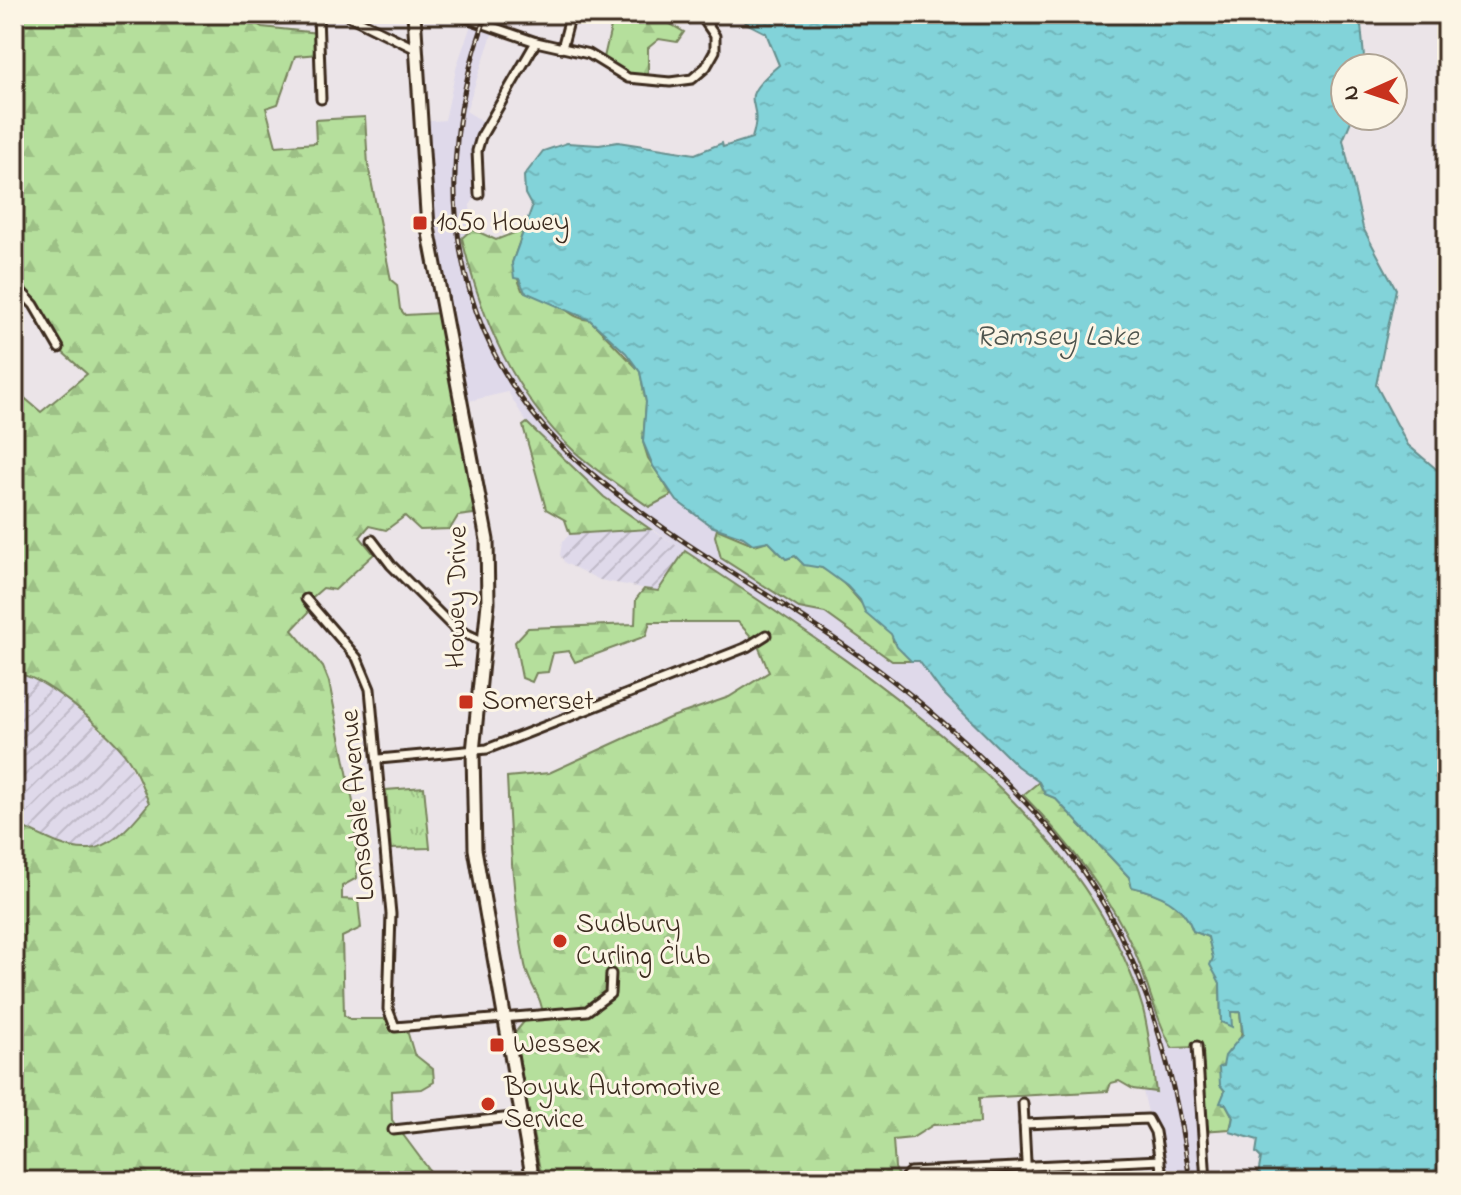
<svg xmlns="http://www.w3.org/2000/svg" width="1461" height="1195" font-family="'Indie Flower',sans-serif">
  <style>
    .built { fill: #dfd9ea }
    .industrial { fill: url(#industrial-furrows) }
    .grass { fill: url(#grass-tufts); stroke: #78845d; stroke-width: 2 }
    .forest { fill: url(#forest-firs); stroke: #78845d; stroke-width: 2 }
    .water { fill: url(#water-ripples); stroke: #668f8e; stroke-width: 2 }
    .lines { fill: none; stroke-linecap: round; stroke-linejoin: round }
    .street-casing { stroke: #3b2a1e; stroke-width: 13 }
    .secondary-casing { stroke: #3b2a1e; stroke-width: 17 }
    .street { stroke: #fcf5e5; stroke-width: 7 }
    .secondary { stroke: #fcf5e5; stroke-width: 11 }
    .rail-casing { stroke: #3b2a1e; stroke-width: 5 }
    .rail { stroke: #fcf5e5; stroke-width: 2; stroke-dasharray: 6; stroke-linecap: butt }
    .poi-dot { fill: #c8321e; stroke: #fcf5e5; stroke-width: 3 }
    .labels { text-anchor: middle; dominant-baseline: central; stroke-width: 6; stroke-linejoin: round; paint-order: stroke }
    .poi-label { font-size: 28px; fill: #3b2a1e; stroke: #fcf5e5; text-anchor: start }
    .street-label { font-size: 28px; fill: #3b2a1e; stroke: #fcf5e5 }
    .water-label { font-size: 30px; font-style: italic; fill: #4d544d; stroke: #fcf5e5 }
  </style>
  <defs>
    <pattern id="industrial-furrows" width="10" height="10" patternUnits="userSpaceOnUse" patternTransform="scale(2)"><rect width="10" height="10" fill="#dfd9ea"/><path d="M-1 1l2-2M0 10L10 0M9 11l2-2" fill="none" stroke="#c0bac8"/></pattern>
    <pattern id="grass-tufts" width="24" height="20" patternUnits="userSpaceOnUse" patternTransform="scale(2)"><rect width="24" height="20" fill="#b5df9c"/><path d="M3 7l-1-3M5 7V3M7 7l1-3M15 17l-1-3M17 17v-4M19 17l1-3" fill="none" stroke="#9dc086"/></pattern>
    <pattern id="forest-firs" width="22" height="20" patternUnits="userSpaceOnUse" patternTransform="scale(2)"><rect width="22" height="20" fill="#b5df9c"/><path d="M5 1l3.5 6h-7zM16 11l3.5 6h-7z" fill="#9dc086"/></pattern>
    <pattern id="water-ripples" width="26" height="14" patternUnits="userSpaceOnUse" patternTransform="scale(2)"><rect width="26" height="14" fill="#82d3d9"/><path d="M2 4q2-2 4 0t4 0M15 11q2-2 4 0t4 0" fill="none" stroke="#71b5ba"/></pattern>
  </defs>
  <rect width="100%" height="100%" fill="#ebe4e8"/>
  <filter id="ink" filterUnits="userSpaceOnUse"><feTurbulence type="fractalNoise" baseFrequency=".0125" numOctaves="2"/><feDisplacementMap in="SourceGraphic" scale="16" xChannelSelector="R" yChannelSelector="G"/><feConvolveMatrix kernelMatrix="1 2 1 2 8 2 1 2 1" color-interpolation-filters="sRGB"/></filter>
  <g filter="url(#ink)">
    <polygon class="built" points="475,14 499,14 466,111 487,124 481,136 478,194 470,205 472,229 462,238 478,298 505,360 525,392 578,454 648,507 672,495 717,529 715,540 721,558 799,608 825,613 892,661 919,661 959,709 983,728 1017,766 1039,782 1023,795 1075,852 1106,898 1133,948 1172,1047 1197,1046 1206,1181 1164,1181 1143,1091 1155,1092 1142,1006 1108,927 1047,838 966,758 875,679 604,497 527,423 508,392 460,403 440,306 421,122 445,120 457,65"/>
    <g class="industrial">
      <polygon points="650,529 685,551 658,591 600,580 565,563 560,555 562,542 570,534"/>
      <polygon points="18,673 48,683 123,751 149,803 124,835 96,849 67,848 14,823 14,674"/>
    </g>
    <polygon class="grass" points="424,787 430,848 391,849 386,790"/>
    <g class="forest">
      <path d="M14,14H242L262,27L318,33L319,54L295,56L278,104L266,108L276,146L316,143L315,120L365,117L368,165L391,280L397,285L400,309L405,315L441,313L483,513L458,516L450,529L420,530L405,516L386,530L369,526L360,537L374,554L335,590L323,588L307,602L308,613L292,630L323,667L329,682L354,807L357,878L342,886V899L358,900L361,928L342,937L344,1015L350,1019H390L395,1028L406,1027L414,1054L433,1069L434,1082L422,1089L391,1091L392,1120L430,1171L443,1179L481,1174L482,1181H14V823C81,856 100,866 149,803C142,786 135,767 124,753C107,731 40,671 14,674V389L41,412L87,374L59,349L45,323L14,284Z"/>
      <polygon points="614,14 658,17 684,32 677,42 659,39 648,48 648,80 636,79 603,62"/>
      <path d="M472,229L496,240L524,229L512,263L522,290C532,295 552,300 559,305C570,312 576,319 590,320L640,371L646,402L643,442L648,458L672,495L649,507C624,489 597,472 575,452C513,394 481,319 462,238Z"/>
      <polygon points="527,423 604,497 650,529 570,534 565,520 546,509 523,426"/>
      <path d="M717,529L755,545L768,541L786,559L795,556C805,567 811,563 822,568C852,583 865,615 892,634L893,641L919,661H892L825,613L799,608L721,558L715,536Z"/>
      <path d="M685,551C851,662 1084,806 1143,1009C1150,1036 1152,1064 1156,1092L1133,1089L1119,1081L1111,1083L1108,1091L979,1098L980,1123L933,1125L912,1138L893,1140L895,1168L901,1181H542L514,1034L527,1018L543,1016C542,995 529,986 525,965C513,903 510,839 507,777L549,773L669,718L729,697L769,672L757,643L738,622H650L646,636L575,662L569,651L553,653L548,672L536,673L532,682L522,678L515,642L528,628L635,624L636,599L644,589L658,591Z"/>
      <path d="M1039,782L1045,794L1055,798L1129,877L1132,887C1159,893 1184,902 1193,931L1208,937L1220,983L1221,1022L1231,1012H1240C1240,1020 1244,1031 1240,1038C1232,1055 1211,1072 1225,1091L1221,1103L1226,1104L1233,1117L1230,1129L1202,1131L1197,1047L1172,1048C1155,1018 1148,982 1134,950C1107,891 1068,841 1023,795Z"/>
    </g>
    <path class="water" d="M739,14H1360L1365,68H1345V116H1353L1343,140L1363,228L1396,289L1376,385L1408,445L1441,473H1447V1181H1257L1261,1158L1256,1153L1258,1140L1230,1132L1233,1117L1226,1104L1220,1103L1225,1091L1220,1085L1219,1067L1223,1066L1225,1056L1243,1034L1240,1012H1231L1232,1027L1221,1022L1220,983L1210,965L1213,958L1208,937L1193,931C1184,903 1158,893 1132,887L1129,877L1055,798L1045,794L1039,782L1017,766L941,691L919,661H911L897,647L891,634L865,612L860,600L847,586L822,568L804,565L795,556L786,559L768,541L753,544L743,537L711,526L677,501L653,466L643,442L646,402L640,372L626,353L590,320L525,292L519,279L514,278L512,263L532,207L525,194L524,176L543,151L567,143L599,145L618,142L695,154L722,143L723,147L752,138C766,95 731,106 779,65L766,33L746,23Z"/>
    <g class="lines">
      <g class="street-casing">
        <g id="street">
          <polyline points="318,14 321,99"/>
          <polyline points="345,14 416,49"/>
          <polyline points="455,14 536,42 589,54 628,78 670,82 692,79 706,67 715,51 715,36 700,14"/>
          <polyline points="562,48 571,14"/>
          <polyline points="479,194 477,151 481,137 536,42"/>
          <polyline points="14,284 34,305 59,348"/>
          <polyline points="372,540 391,565 454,628 484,642"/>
          <polyline points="306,599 357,658 370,689 391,914 388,1009 395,1027 587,1011 610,994 611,974"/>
          <polyline points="379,759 487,749 747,647 766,635"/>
          <polyline points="1197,1046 1206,1181"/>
          <polyline points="1023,1103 1027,1181"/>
          <polyline points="1024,1124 1148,1119 1155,1132 1163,1181"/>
          <polyline points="393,1130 521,1116"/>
          <polyline points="902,1181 910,1172 1160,1160"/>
        </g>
      </g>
      <g class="secondary-casing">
        <polyline id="secondary" points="414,14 428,228 487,540 488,603 473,752 475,849 533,1181"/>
      </g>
      <use href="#street" class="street"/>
      <use href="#secondary" class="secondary"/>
      <g class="rail-casing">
        <path id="rail" d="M487,14C426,176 448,349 584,467C667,539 768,591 858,655C929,705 997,769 1054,834C1137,930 1173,1058 1190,1181"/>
      </g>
      <use href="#rail" class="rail"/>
    </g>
  </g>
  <g class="poi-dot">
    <rect x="412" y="215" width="16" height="16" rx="4"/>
    <rect x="458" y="694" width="16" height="16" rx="4"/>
    <circle cx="560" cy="941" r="8"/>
    <rect x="489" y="1037" width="16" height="16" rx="4"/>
    <circle cx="488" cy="1104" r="8"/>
  </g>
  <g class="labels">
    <g class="poi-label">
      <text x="436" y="223">1050 Howey</text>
      <text x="482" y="702">Somerset</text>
      <text x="576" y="925">Sudbury<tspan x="576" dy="32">Curling Club</tspan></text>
      <text x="513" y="1045">Wessex</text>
      <text x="504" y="1088">Boyuk Automotive<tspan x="504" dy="32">Service</tspan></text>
    </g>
    <g class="street-label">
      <text transform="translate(458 597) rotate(-89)">Howey Drive</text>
      <text transform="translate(359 805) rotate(-95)">Lonsdale Avenue</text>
    </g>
    <g class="water-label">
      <text x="1057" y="338">Ramsey Lake</text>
    </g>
  </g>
  <rect width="1461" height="1195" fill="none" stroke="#fcf5e5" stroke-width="48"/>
  <rect x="24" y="24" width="1413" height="1147" fill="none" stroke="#3b2a1e" stroke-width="3" filter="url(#ink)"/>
  <g transform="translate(1369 92) rotate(267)"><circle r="38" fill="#fcf5e5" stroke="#afa495" stroke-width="2"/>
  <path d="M0-6L14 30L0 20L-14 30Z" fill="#c8321e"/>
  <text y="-12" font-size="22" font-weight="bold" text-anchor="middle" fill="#3b2a1e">N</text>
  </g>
</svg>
